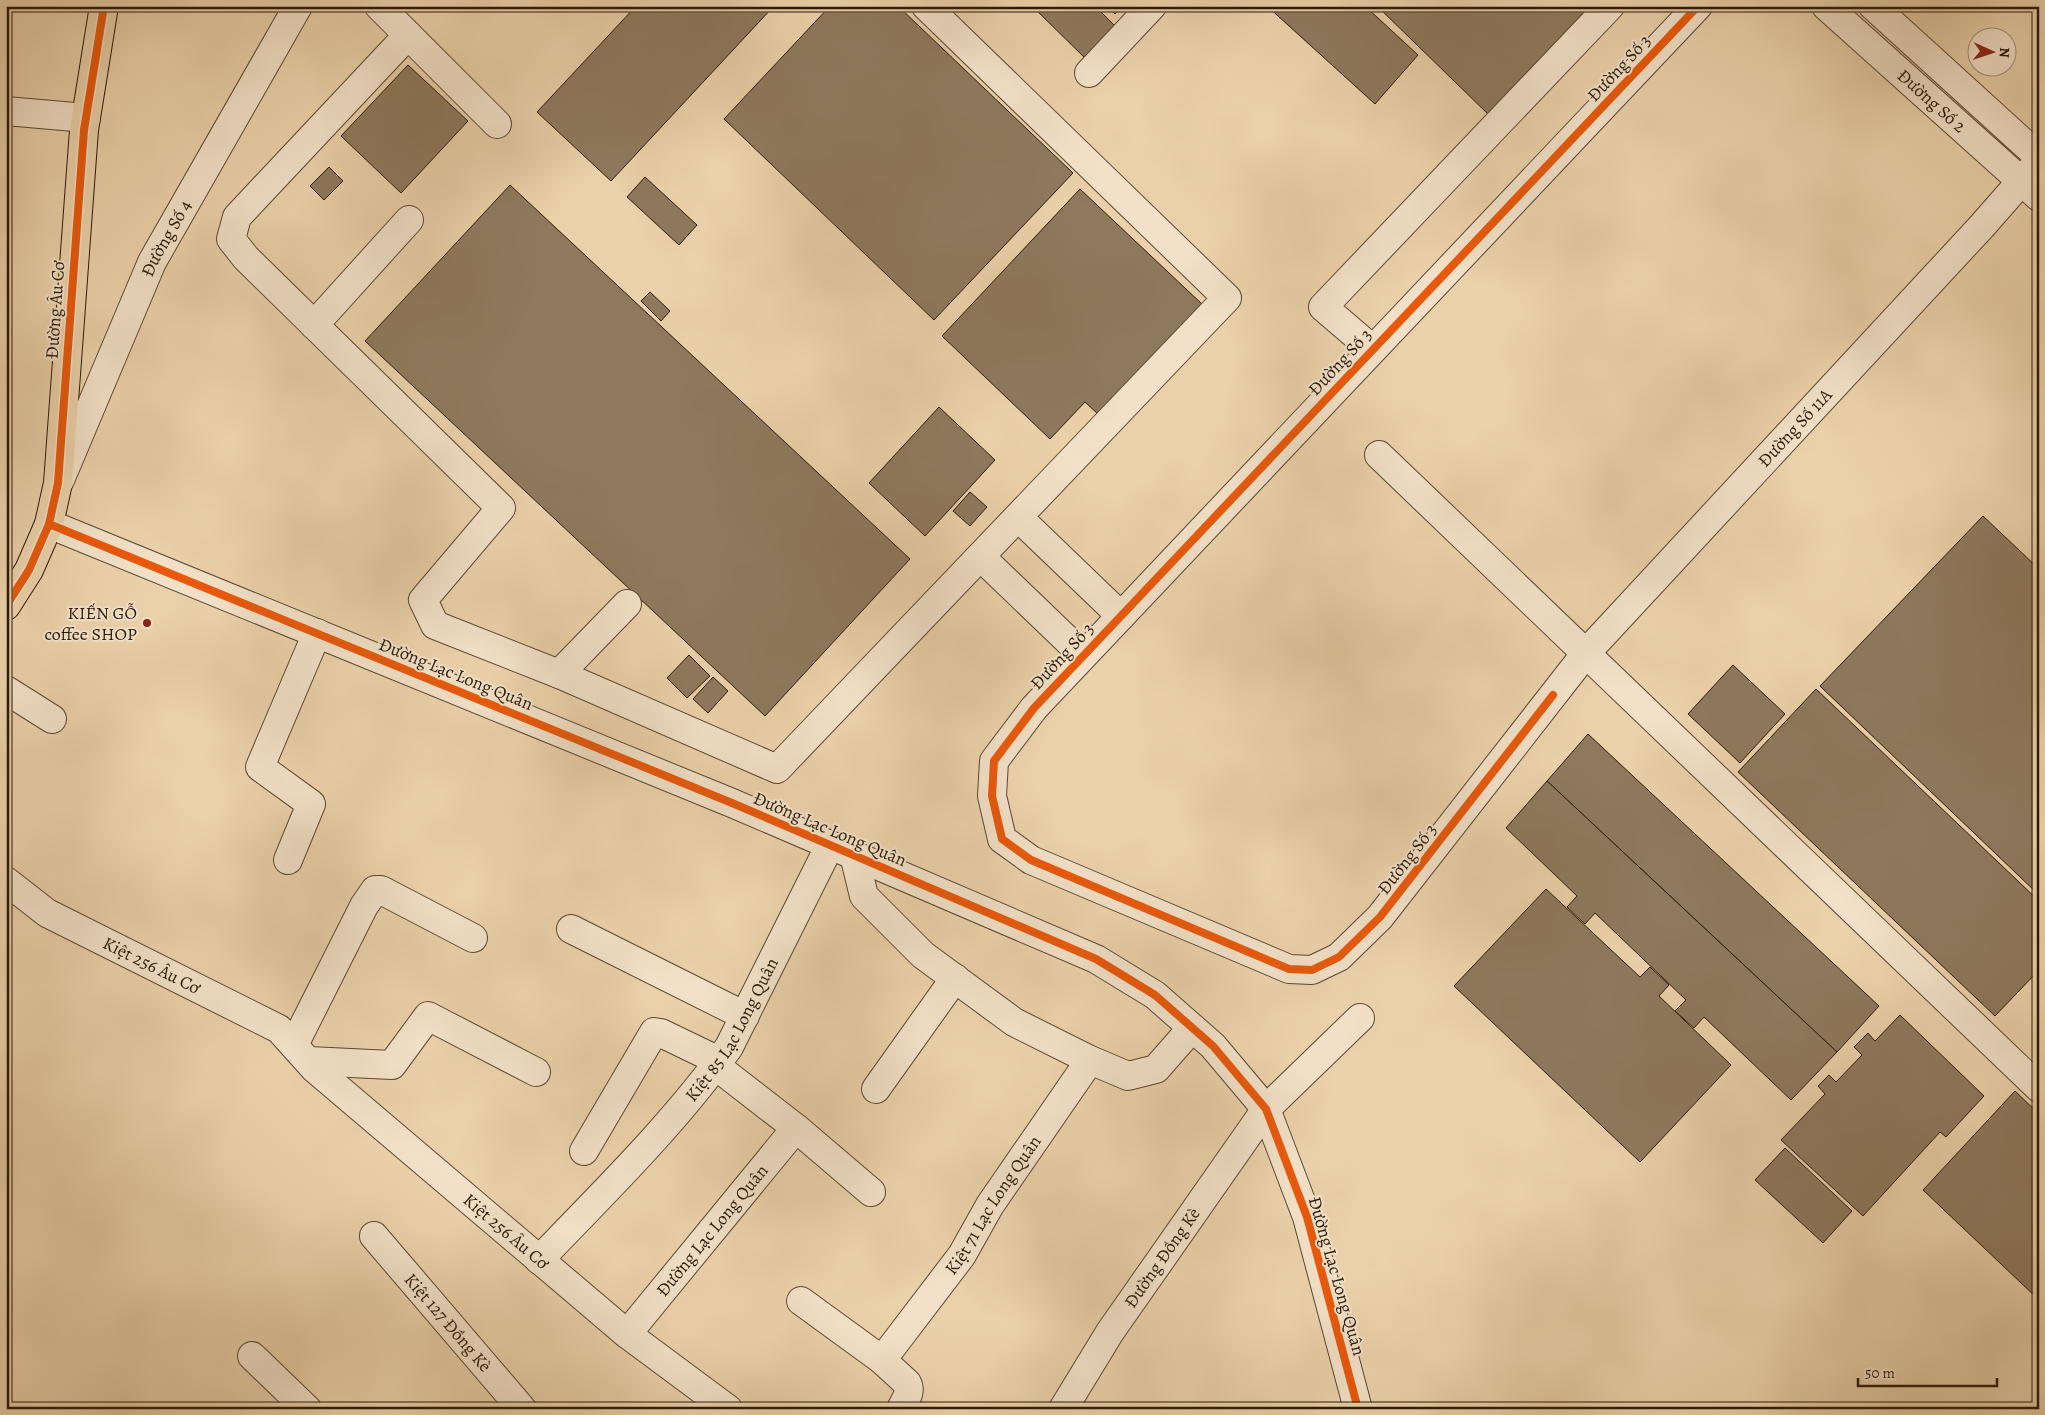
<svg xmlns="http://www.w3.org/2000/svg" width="2045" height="1415" font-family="Alegreya,serif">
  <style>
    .building { fill: #8e795d; stroke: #2a1a0a }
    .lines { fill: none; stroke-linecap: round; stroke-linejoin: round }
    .minor-casing { stroke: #5a4832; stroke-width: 30 }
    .major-casing { stroke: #2a1a0a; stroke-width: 30 }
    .minor { stroke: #f2e1c8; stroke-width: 28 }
    .major { stroke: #ebd1aa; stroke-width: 28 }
    .cycleway-casing { stroke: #f2e1c8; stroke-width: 11 }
    .cycleway { stroke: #e8590c; stroke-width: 8 }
    .poi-dot { fill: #8f2418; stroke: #f2e1c8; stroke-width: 2 }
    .labels { text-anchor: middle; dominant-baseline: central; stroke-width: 4; stroke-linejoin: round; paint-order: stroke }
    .street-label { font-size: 18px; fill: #2a1a0a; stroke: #f2e1c8 }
    .poi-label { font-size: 18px; fill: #2a1a0a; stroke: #f2e1c8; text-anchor: end }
  </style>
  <rect width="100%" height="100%" fill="#ebd1aa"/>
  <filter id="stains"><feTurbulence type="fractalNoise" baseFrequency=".004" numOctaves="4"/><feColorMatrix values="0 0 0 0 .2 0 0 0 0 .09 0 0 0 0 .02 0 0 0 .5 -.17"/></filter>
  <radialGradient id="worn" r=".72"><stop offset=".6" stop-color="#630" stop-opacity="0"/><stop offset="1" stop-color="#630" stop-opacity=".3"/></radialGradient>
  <g class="building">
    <polygon points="636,6 773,7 611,181 537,112"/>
    <polygon points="830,6 898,6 1073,173 934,320 724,119"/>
    <polygon points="1032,6 1095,6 1117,28 1086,59"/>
    <polygon points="1107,6 1123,6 1115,14"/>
    <polygon points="1267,6 1365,6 1418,55 1375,104"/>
    <polygon points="1377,6 1595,6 1490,116"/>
    <polygon points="408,65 468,121 401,193 341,136"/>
    <polygon points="329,167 343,181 324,200 310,186"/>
    <polygon points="645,177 697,225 679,245 627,197"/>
    <polygon points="510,185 910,559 765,716 365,341"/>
    <polygon points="1080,189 1203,305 1100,416 1085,402 1050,439 942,336"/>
    <polygon points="650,292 670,311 661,321 641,301"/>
    <polygon points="939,407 995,460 925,536 869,483"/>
    <polygon points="970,492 987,507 970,526 953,511"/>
    <polygon points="1983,516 2039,569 2039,895 1820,686"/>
    <polygon points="689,655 710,676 687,698 667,678"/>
    <polygon points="1733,665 1785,714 1740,763 1688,714"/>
    <polygon points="713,677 728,691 708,713 693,699"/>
    <polygon points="1816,689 2039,901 2039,970 1995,1016 1738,772"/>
    <polygon points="1588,734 1879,1006 1837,1052 1547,781"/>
    <polygon points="1547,781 1837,1052 1791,1100 1704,1017 1694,1028 1675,1011 1686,1000 1595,913 1585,924 1567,907 1577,896 1506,828"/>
    <polygon points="1546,889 1640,977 1650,967 1669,985 1659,996 1731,1065 1640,1162 1454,986"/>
    <polygon points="1900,1015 1984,1096 1946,1137 1940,1132 1863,1216 1781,1140 1825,1094 1818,1086 1829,1075 1836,1082 1862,1055 1854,1047 1868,1033 1875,1041"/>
    <polygon points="2015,1091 2039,1114 2039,1300 1923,1190"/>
    <polygon points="1785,1148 1852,1211 1823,1243 1755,1180"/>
  </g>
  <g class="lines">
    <g class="minor-casing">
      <g id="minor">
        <polyline points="379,6 497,124"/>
        <path id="s1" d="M1698,6L1034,708L994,761L992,796L1002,839L1031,860L1289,969L1312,970L1339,957L1380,917L1586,653L1982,226L2039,161"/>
        <path id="s2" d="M1826,6L2039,197"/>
        <polyline points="1873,6 2039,157"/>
        <polyline points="408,35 237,217 231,239 246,258 501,508 423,600 435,625 559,674 777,769 1227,298 926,6"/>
        <polyline points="1089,73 1152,6"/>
        <polyline points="6,111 86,118"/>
        <polyline points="314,325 409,220"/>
        <polyline points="1372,349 1323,307 1610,6"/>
        <polyline points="1379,455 2039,1088"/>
        <path id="s3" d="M60,480L152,262L298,6"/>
        <polyline points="1019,518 1121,616"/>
        <polyline points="49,524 732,803 1096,959 1155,995 1213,1046 1266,1109 1307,1217 1358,1409"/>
        <polyline points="981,557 1083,655"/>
        <polyline points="559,674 627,604"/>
        <polyline points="6,690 52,719"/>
        <polyline points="854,855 864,896 923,955 1014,1022 1090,1060 1128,1076 1156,1069 1192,1028"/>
        <polyline points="288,860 311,804 260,767 317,633"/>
        <path id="s4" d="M6,881L47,913L279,1029L314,1068L627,1334L728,1409"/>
        <polyline points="571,929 745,1016"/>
        <polyline points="294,1045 364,906 375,890 381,890 473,938"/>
        <polyline points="309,1061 392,1065 428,1016 536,1072"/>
        <polyline points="716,1066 796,1128 871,1192"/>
        <polyline points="876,1089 955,978"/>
        <polyline points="584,1151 654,1032 661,1033 719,1061"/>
        <path id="s5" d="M374,1236L522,1409"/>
        <path id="s6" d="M539,1260C605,1191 674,1124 729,1047L830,845"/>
        <path id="s7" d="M801,1301L882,1360L962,1255L990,1205L1090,1060"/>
        <path id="s8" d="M627,1334L796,1128"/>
        <polyline points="252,1356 307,1409"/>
        <path d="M882,1360L907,1383C912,1392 905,1400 901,1409"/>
        <path id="s9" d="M1063,1409L1110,1332L1266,1109L1360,1018"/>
      </g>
    </g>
    <g class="major-casing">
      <polyline id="major" points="6,606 29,570 49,524 58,483 84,130 104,6"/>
    </g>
    <use href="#minor" class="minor"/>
    <use href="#major" class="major"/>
    <g class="cycleway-casing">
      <g id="cycleway">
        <polyline points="49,524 732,803 1096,959 1155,995 1213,1046 1266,1109 1307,1217 1358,1409"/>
        <polyline points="6,606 29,570 49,524 58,483 84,130 104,6"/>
        <polyline points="1553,695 1380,917 1339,957 1312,970 1289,969 1031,860 1002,839 992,796 994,761 1034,708 1698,6"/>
      </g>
    </g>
    <use href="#cycleway" class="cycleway"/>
  </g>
  <circle class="poi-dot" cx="147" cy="623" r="5"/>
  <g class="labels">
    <g class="street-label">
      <text transform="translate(1619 68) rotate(-47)">Đường Số 3</text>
      <text stroke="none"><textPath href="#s2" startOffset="142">Đường Số 2</textPath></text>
      <text stroke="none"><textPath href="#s3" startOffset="264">Đường Số 4</textPath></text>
      <text transform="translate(55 310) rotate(-86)">Đường Âu Cơ</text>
      <text transform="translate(1340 362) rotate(-47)">Đường Số 3</text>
      <text stroke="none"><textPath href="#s1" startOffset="2180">Đường Số 11A</textPath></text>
      <text transform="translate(1062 656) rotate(-47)">Đường Số 3</text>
      <text transform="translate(456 674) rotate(22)">Đường Lạc Long Quân</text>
      <text transform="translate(830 829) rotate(23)">Đường Lạc Long Quân</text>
      <text transform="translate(1407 859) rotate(-52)">Đường Số 3</text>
      <text stroke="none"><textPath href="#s4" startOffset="169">Kiệt 256 Âu Cơ</textPath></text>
      <text stroke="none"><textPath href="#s6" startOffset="302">Kiệt 85 Lạc Long Quân</textPath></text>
      <text stroke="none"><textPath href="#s7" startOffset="291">Kiệt 71 Lạc Long Quân</textPath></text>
      <text stroke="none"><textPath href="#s8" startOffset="134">Đường Lạc Long Quân</textPath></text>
      <text stroke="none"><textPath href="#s4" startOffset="616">Kiệt 256 Âu Cơ</textPath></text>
      <text stroke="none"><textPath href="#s9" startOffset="181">Đường Đồng Kè</textPath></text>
      <text transform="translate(1337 1276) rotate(74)">Đường Lạc Long Quân</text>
      <text stroke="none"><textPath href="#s5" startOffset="114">Kiệt 127 Đồng Kè</textPath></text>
    </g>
    <g class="poi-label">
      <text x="137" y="613">KIẾN GỖ<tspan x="137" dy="21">coffee SHOP</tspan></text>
    </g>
  </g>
  <rect width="2045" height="1415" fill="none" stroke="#ebd1aa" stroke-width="25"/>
  <rect x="8" y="8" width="2030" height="1400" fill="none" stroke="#2a1a0a" stroke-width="2.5"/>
  <rect x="12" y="12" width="2020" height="1390" fill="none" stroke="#2a1a0a"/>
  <g transform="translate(1992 52) rotate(93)"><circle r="24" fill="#f2e1c8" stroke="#a2917c"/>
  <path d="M0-4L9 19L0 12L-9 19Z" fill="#8f2418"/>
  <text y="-8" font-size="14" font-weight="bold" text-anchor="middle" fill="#2a1a0a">N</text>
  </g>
  <path d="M1858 1378v8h139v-8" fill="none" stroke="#2a1a0a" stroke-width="2.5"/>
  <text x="1865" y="1378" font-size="15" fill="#2a1a0a" stroke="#f2e1c8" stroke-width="4" paint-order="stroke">50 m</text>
  <rect width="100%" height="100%" filter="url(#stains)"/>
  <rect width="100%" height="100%" fill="url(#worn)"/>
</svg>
